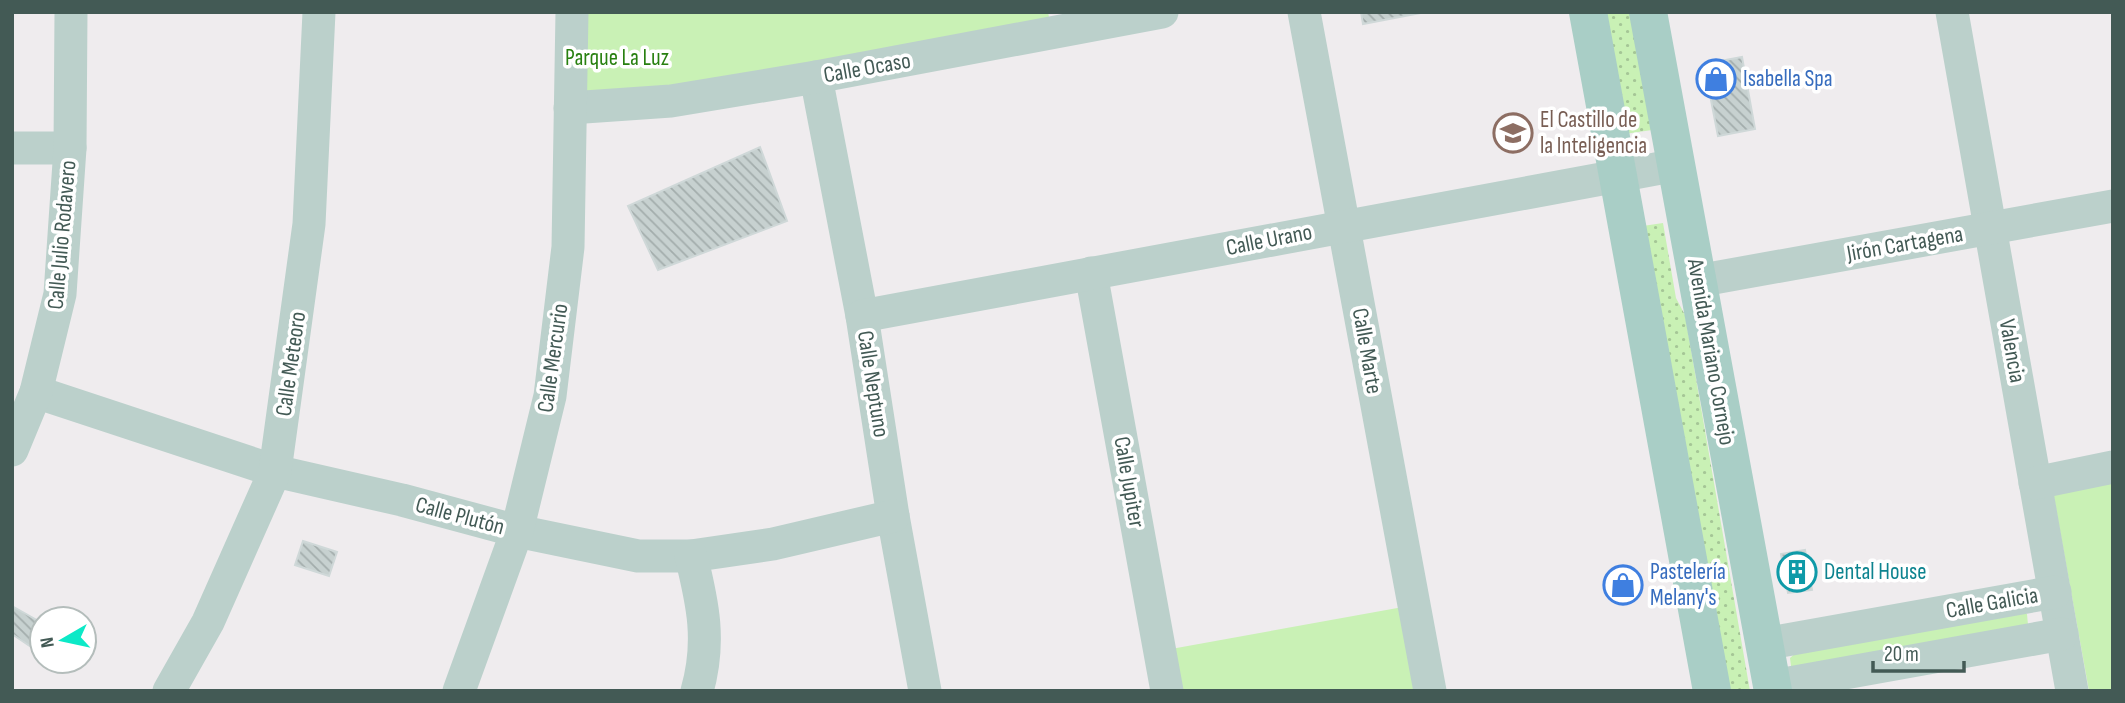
<svg xmlns="http://www.w3.org/2000/svg" width="2125" height="703" font-family="'Sofia Sans Condensed',sans-serif">
  <style>
    .grass { fill: url(#grass-dots) }
    .green { fill: #c9f1b5 }
    .building { fill: url(#building-back-hatch); stroke: #cfd8d8; stroke-width: 2 }
    .lines { fill: none; stroke-linecap: round; stroke-linejoin: round }
    .minor { stroke: #bbd0cb; stroke-width: 33 }
    .major { stroke: #a9cec6; stroke-width: 38 }
    .labels { text-anchor: middle; dominant-baseline: central; stroke-width: 7; stroke-linejoin: round; paint-order: stroke }
    .park-label { font-size: 23px; fill: #288010; stroke: #fff }
    .street-label { font-size: 23px; fill: #435a55; stroke: #fff }
    .shop-label { font-size: 23px; fill: #366cbe; stroke: #fff; text-anchor: start }
    .education-label { font-size: 23px; fill: #785e54; stroke: #fff; text-anchor: start }
    .culture-label { font-size: 23px; fill: #0d838f; stroke: #fff; text-anchor: start }
  </style>
  <defs>
    <pattern id="grass-dots" width="8" height="8" patternUnits="userSpaceOnUse" patternTransform="scale(1.75)"><rect width="8" height="8" fill="#c9f1b5"/><path d="M2 2h.1M6 6h.1" fill="none" stroke="#a5c696" stroke-width="1.8" stroke-linecap="round"/></pattern>
    <pattern id="building-back-hatch" width="6" height="6" patternUnits="userSpaceOnUse" patternTransform="scale(1.75)"><rect width="6" height="6" fill="#c7d1d0"/><path d="M-1 5l2 2M0 0l6 6M5-1l2 2" fill="none" stroke="#a3adac"/></pattern>
  </defs>
  <rect width="100%" height="100%" fill="#efecee"/>
  <g class="grass">
    <polygon points="1595,12 1631,12 1652,130 1618,135"/>
    <polygon points="1663,223 1676,298 1685,315 1750,691 1716,691 1629,228"/>
  </g>
  <g class="green">
    <polygon points="572,12 1048,12 1052,33 570,108"/>
    <polygon points="2113,481 2113,691 2089,691 2053,492"/>
    <polygon points="1414,605 1430,691 1167,691 1160,651"/>
    <polygon points="2014,610 2027,614 2029,636 1792,674 1790,658 1799,650"/>
  </g>
  <g class="building">
    <polygon points="1361,12 1421,12 1421,13 1363,24"/>
    <polygon points="1742,57 1755,129 1718,136 1704,64"/>
    <polygon points="760,147 787,221 658,270 628,206"/>
    <polygon points="303,541 337,552 329,576 295,565"/>
    <polygon points="1805,550 1812,590 1788,593 1781,554"/>
    <polygon points="12,606 42,623 40,653 12,634"/>
  </g>
  <g class="lines">
    <g class="minor">
      <polyline points="1304,12 1430,691"/>
      <polyline points="1952,12 2072,691"/>
      <polyline points="816,77 862,316 893,516 925,691"/>
      <polyline points="570,108 671,101 816,77 1162,12"/>
      <polyline points="12,148 70,148"/>
      <polyline points="1091,273 1167,691"/>
      <polyline points="1697,281 2113,206"/>
      <polyline points="862,316 1677,165"/>
      <polyline points="36,392 275,471 402,500 517,531 638,556 691,556 773,544 893,516"/>
      <polyline points="12,450 36,392 60,294 70,148 71,12"/>
      <polyline points="2035,483 2113,467"/>
      <path d="M691,556C703,604 711,642 697,691"/>
      <polyline points="1764,644 2055,592"/>
      <polyline points="1772,686 2062,634"/>
      <polyline points="169,691 208,622 275,471 309,224 319,12"/>
      <polyline points="459,691 517,531 550,396 568,247 572,12"/>
    </g>
    <g class="major">
      <polyline points="1588,12 1712,691"/>
      <polyline points="1648,12 1773,691"/>
    </g>
  </g>
  <defs>
    <g id="shop-ring" transform="scale(2.0125)"><circle r="9.5" fill="#fff" stroke="#3f7fe0" stroke-width="1.5"/><path d="M-5-2.5h2.3a2.7 3.5 0 0 1 5.4 0H5L5.5 6h-11ZM-1.5-2.5h3a1.5 2.3 0 0 0-3 0Z" fill="#3f7fe0"/></g>
    <g id="school-ring" transform="scale(2.0125)"><circle r="9.5" fill="#fff" stroke="#8d6e63" stroke-width="1.5"/><path d="M0-5L7-2L0 1L-7-2ZM-4 1L0 2.5L4 1V4Q0 6-4 4Z" fill="#8d6e63"/></g>
    <g id="building-ring" transform="scale(2.0125)"><circle r="9.5" fill="#fff" stroke="#0f9aa8" stroke-width="1.5"/><path d="M-4-6H4V6H1V3H-1V6H-4ZM-2.5-4.3h1.7v1.8h-1.7ZM.8-4.3h1.7v1.8H.8ZM-2.5-1h1.7V.8h-1.7ZM.8-1h1.7V.8H.8Z" fill="#0f9aa8"/></g>
  </defs>
  <g fill-rule="evenodd">
    <use href="#shop-ring" x="1716" y="79"/>
    <use href="#school-ring" x="1513" y="133"/>
    <use href="#building-ring" x="1797" y="572"/>
    <use href="#shop-ring" x="1623" y="585"/>
  </g>
  <g class="labels">
    <g class="park-label">
      <text x="617" y="58">Parque La Luz</text>
    </g>
    <g class="street-label">
      <text transform="translate(867 68) rotate(-10)">Calle Ocaso</text>
      <text transform="translate(62 235) rotate(-85)">Calle Julio Rodavero</text>
      <text transform="translate(1269 240) rotate(-11)">Calle Urano</text>
      <text transform="translate(1905 244) rotate(-10)">Jirón Cartagena</text>
      <text transform="translate(1367 351) rotate(80)">Calle Marte</text>
      <text transform="translate(2012 351) rotate(80)">Valencia</text>
      <text transform="translate(1711 352) rotate(80)">Avenida Mariano Cornejo</text>
      <text transform="translate(553 358) rotate(-82)">Calle Mercurio</text>
      <text transform="translate(291 364) rotate(-82)">Calle Meteoro</text>
      <text transform="translate(873 384) rotate(81)">Calle Neptuno</text>
      <text transform="translate(1129 482) rotate(80)">Calle Jupiter</text>
      <text transform="translate(460 516) rotate(15)">Calle Plutón</text>
      <text transform="translate(1992 603) rotate(-10)">Calle Galicia</text>
    </g>
    <g class="shop-label">
      <text x="1743" y="79">Isabella Spa</text>
      <text x="1650" y="572">Pastelería<tspan x="1650" dy="26">Melany's</tspan></text>
    </g>
    <g class="education-label">
      <text x="1540" y="120">El Castillo de<tspan x="1540" dy="26">la Inteligencia</tspan></text>
    </g>
    <g class="culture-label">
      <text x="1824" y="572">Dental House</text>
    </g>
  </g>
  <rect width="2125" height="703" fill="none" stroke="#435a55" stroke-width="28"/>
  <g transform="translate(63 640) rotate(261)"><circle r="33" fill="#ffffff" stroke="#b4bdbb" stroke-width="2"/>
  <path d="M0-5L12 26L0 18L-12 26Z" fill="#0ce9c7"/>
  <text y="-10" font-size="19" font-weight="bold" text-anchor="middle" fill="#435a55">N</text>
  </g>
  <path d="M1873 661v10h91v-10" fill="none" stroke="#435a55" stroke-width="3.5"/>
  <text x="1884" y="661" font-size="21" fill="#435a55" stroke="#ffffff" stroke-width="5" paint-order="stroke">20 m</text>
</svg>
